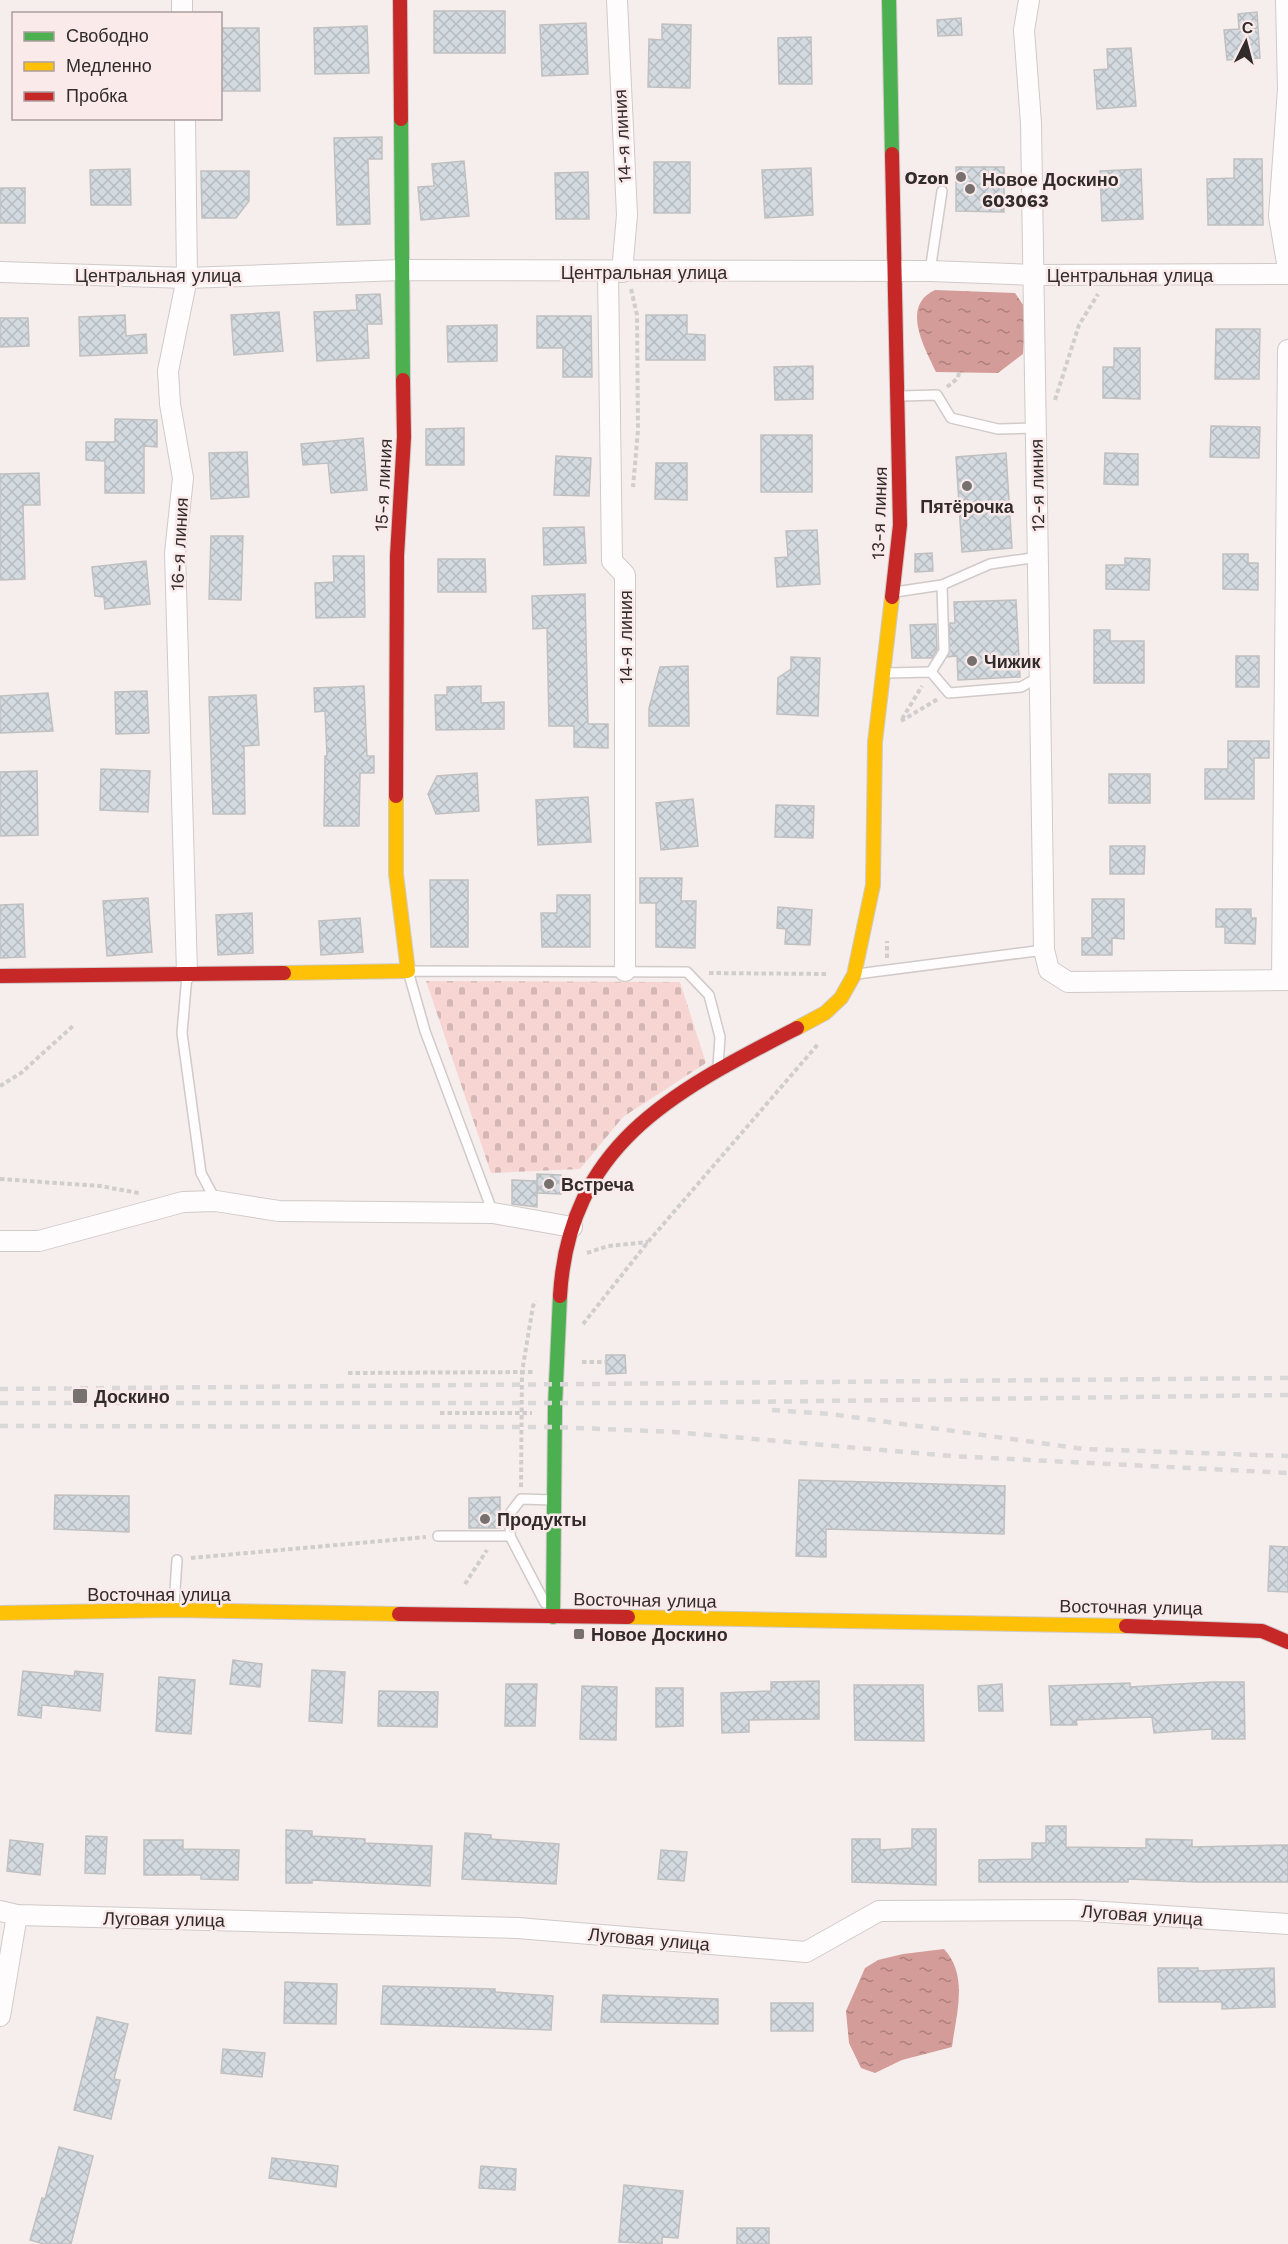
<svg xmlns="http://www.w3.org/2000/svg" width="1288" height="2244" font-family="'Work Sans',sans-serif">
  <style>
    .cemetery { fill: url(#cemetery-stones) }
    .water { fill: url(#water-ripples) }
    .building { fill: url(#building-cross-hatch); stroke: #c1c0c0; stroke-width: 1.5 }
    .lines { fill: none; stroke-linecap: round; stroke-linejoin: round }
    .lane-casing { stroke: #d0cac9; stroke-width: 12 }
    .street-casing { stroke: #d0cac9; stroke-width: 22 }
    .fast-casing { stroke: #d0cac9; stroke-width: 16 }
    .slow-casing { stroke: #d0cac9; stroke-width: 16 }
    .jam-casing { stroke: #d0cac9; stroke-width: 16 }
    .path { stroke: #d0cecd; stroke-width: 4; stroke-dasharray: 4.5 3; stroke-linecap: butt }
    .lane { stroke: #fefcfc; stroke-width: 9 }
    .street { stroke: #fefcfc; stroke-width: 20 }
    .fast { stroke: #4caf50; stroke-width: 14 }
    .slow { stroke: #ffc107; stroke-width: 14 }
    .jam { stroke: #c62828; stroke-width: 14 }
    .rail { stroke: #d9d7d7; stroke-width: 4.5; stroke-dasharray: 8 8; stroke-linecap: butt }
    .poi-dot { fill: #76706f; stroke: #faeae9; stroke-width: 2 }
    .labels { text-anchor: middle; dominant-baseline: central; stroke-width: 5; stroke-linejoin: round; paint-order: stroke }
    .street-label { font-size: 18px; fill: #312c2b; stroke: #faeae9 }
    .poi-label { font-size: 18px; font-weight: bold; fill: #312c2b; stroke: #faeae9; text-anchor: start }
  </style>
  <defs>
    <pattern id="cemetery-stones" width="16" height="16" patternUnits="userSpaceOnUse" patternTransform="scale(1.5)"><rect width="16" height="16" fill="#f7d5d2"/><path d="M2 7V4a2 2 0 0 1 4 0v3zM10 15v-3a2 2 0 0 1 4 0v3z" fill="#d4b7b4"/></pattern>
    <pattern id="water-ripples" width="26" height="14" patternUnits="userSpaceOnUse" patternTransform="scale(1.5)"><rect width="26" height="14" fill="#d49c98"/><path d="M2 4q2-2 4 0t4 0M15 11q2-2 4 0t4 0" fill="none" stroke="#ad7f7c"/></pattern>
    <pattern id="building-cross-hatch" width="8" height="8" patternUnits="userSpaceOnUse" patternTransform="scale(1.5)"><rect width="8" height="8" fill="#d3dae0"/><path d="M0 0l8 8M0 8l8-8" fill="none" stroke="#b6bbc0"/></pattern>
  </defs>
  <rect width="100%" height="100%" fill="#f6eeed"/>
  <polygon class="cemetery" points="426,981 680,982 706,1063 623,1117 580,1169 491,1173"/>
  <g class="water">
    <path d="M935,290L1015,293L1026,309L1023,354L998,373L936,372C925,348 900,306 935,290Z"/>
    <path d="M944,1949C969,1976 956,2014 952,2047L902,2060L875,2073L861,2068L849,2043L846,2011L865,1968L878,1960L903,1954Z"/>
  </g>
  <g class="building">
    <rect x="434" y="11" width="71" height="42"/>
    <polygon points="1257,12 1260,58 1227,60 1224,30 1239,29 1238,14"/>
    <polygon points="961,18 962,35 938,36 937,20"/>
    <polygon points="586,23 588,74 542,76 540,25"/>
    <polygon points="662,24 691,25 690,88 648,87 649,39 662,40"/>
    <polygon points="367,26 369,73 315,74 314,28"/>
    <polygon points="220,28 259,28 260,91 220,91"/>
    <polygon points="811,37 812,84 779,84 778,38"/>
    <polygon points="1131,48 1136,106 1097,109 1094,70 1108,69 1107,49"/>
    <polygon points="382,137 382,159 368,159 370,224 337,225 334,138"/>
    <polygon points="1234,159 1262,159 1263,225 1208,225 1207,179 1234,178"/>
    <polygon points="464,161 469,216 421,220 418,187 434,186 432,164"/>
    <rect x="654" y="162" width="36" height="51"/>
    <polygon points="956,167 1004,167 1004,212 956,211"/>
    <polygon points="811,168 813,215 765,218 762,170"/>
    <polygon points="130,169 131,205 91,205 90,170"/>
    <polygon points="1141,169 1143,219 1102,221 1100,171"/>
    <polygon points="201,171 249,171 249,201 236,218 202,218"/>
    <polygon points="588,172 589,219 556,219 555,173"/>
    <rect x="0" y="188" width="25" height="35"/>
    <polygon points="380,294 382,324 367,324 369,358 317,361 314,312 357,310 356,295"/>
    <polygon points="279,312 283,351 234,355 231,315"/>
    <polygon points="125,315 126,336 146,334 147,353 80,356 79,317"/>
    <polygon points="646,315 687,315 687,334 705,335 705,360 646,360"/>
    <polygon points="537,316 591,316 592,377 563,377 563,348 537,348"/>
    <polygon points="0,318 28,318 29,346 0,347"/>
    <polygon points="497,325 497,361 448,362 447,326"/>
    <polygon points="1216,329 1260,329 1259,379 1215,379"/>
    <polygon points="1114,348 1140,348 1140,399 1103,398 1103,367 1114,367"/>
    <polygon points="813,366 813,399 775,400 774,367"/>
    <polygon points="115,419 157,420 157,447 144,446 144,493 105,493 105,461 86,460 86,442 115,442"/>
    <polygon points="1211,426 1260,427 1259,458 1210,457"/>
    <polygon points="464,428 464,465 426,465 426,429"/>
    <rect x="761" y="435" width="51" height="57"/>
    <polygon points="363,438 367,490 331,493 328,463 303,465 301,444"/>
    <polygon points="247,452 249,497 211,499 209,453"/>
    <polygon points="1006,453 1012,548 962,552 956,457"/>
    <polygon points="1105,453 1138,454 1138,485 1104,484"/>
    <polygon points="556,456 591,458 589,496 554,495"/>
    <polygon points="656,463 687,463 687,500 655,499"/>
    <polygon points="39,473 40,505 23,505 25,579 0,580 0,474"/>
    <polygon points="584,527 586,563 544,565 543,528"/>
    <polygon points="817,530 820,584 777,587 775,558 788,557 786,531"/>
    <polygon points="211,536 243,536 241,600 209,599"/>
    <polygon points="932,553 933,571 915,572 915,554"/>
    <polygon points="1223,554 1248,554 1248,563 1258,563 1258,590 1223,589"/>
    <polygon points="333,556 364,556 365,617 316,618 315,583 334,582"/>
    <polygon points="1125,558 1150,559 1149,590 1106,589 1106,565 1125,565"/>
    <polygon points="438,559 485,559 486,592 438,592"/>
    <polygon points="146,561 150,604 105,609 104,597 95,596 92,567"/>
    <polygon points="585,594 588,724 608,724 608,748 574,747 574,726 549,726 547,628 533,629 532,596"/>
    <polygon points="1016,600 1020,677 958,680 957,656 948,657 950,623 955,623 954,602"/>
    <polygon points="936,624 937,649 932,658 912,658 910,625"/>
    <polygon points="1094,630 1110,630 1110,641 1144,641 1144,683 1094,683"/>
    <rect x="1236" y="656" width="23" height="31"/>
    <polygon points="791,657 820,658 818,716 777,714 778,678 791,669"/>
    <polygon points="688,666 689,726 649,726 649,708 660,667"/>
    <polygon points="364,686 367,756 374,756 374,773 360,773 359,826 324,826 325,756 327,756 325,711 315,712 314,688"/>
    <polygon points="481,686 481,703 504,702 504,729 436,730 435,695 447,695 447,687"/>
    <polygon points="147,691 149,733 116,734 115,692"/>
    <polygon points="48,693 53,731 0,733 0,696"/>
    <polygon points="256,695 259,745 244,746 245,814 213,814 209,697"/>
    <polygon points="1228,741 1269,741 1269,758 1254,758 1254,799 1205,799 1205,769 1228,769"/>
    <polygon points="101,769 150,771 148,812 100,810"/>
    <polygon points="37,771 38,835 0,836 0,772"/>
    <polygon points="477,773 479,811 436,814 428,794 437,776"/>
    <rect x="1109" y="774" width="41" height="29"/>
    <polygon points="588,797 591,842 538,845 536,800"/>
    <polygon points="693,799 698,846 661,850 656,803"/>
    <polygon points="776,805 814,806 813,838 775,837"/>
    <polygon points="1110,846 1145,846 1144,874 1110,874"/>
    <polygon points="640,878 682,878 681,901 696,901 695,948 656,947 656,903 640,903"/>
    <polygon points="430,880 468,880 468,947 431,947"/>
    <polygon points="557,895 590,895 590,947 542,947 541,913 557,913"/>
    <polygon points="148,898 152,952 107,956 103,901"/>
    <polygon points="1092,899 1124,899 1124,939 1112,938 1112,955 1082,955 1082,938 1092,938"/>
    <polygon points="23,904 25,957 0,958 0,905"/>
    <polygon points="778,907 812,910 810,945 785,944 786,929 777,928"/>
    <polygon points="1216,909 1251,909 1251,918 1256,918 1255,944 1225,943 1225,927 1216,927"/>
    <polygon points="252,913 253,953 218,955 216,915"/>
    <polygon points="360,918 363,952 321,955 319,921"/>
    <polygon points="537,1174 561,1175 561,1194 537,1193"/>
    <polygon points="512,1180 537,1181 537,1207 512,1204"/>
    <polygon points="606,1355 625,1355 626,1373 606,1374"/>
    <polygon points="799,1480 1005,1486 1004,1534 826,1529 826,1557 796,1556"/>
    <polygon points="55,1495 129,1496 129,1532 54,1529"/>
    <polygon points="500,1497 500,1528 469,1528 469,1498"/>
    <polygon points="1270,1546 1288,1547 1288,1592 1268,1591"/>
    <polygon points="233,1660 262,1664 260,1687 230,1684"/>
    <polygon points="312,1670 345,1672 342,1723 309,1721"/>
    <polygon points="23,1671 74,1676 75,1671 103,1674 100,1711 42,1705 41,1718 18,1715"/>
    <polygon points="159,1677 195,1680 191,1734 156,1731"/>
    <polygon points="819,1681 819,1719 749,1720 749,1732 722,1733 721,1693 771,1691 771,1682"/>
    <polygon points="1212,1682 1244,1682 1245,1739 1212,1739 1212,1729 1154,1733 1152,1717 1076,1720 1077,1725 1051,1725 1049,1686 1130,1683 1130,1687"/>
    <polygon points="506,1684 537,1684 535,1726 505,1726"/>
    <polygon points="1002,1684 1003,1711 979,1711 978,1686"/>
    <polygon points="854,1685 923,1685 924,1741 855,1740"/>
    <polygon points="582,1686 617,1687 616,1740 580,1739"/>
    <polygon points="656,1688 683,1688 683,1726 656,1727"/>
    <polygon points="379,1691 438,1692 437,1727 378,1726"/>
    <polygon points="1046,1826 1066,1826 1066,1847 1146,1848 1146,1839 1192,1840 1192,1847 1288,1845 1288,1882 1196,1882 1128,1879 1128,1882 979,1882 979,1860 1032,1859 1032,1843 1046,1843"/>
    <polygon points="912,1829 936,1829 936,1885 852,1882 852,1839 880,1839 880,1850 912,1848"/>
    <polygon points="286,1830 312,1831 312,1836 365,1839 365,1843 432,1846 430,1886 312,1880 312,1883 286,1883"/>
    <polygon points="465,1833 491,1835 491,1839 559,1844 556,1884 462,1879"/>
    <polygon points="86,1836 107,1837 105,1874 85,1873"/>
    <polygon points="10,1840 43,1844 40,1875 7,1871"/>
    <polygon points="144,1840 183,1840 183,1849 239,1850 238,1880 201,1879 201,1875 144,1875"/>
    <polygon points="661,1850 687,1852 684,1881 658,1879"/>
    <polygon points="1158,1968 1198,1968 1198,1971 1274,1968 1275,2007 1222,2009 1222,2002 1159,2002"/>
    <polygon points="285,1982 337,1984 336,2024 284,2023"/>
    <polygon points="383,1986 495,1989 495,1992 553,1996 551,2030 381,2024"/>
    <polygon points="603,1995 718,1999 718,2024 601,2022"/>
    <rect x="771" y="2003" width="42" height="28"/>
    <polygon points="97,2017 128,2024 114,2079 120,2080 111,2119 74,2110"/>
    <polygon points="223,2049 265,2053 262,2077 221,2073"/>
    <polygon points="59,2147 93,2156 71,2244 44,2244 30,2240 42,2198 45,2199"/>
    <polygon points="272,2158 338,2166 336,2187 269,2178"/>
    <polygon points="481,2166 516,2169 515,2190 479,2188"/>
    <polygon points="624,2185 683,2191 678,2238 662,2237 662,2244 619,2242"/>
    <rect x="737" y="2228" width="32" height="16"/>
  </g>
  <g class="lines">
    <g class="lane-casing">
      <g id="lane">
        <polyline points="930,271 942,191"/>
        <polyline points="901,396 937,395 951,418 998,429 1036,428"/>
        <polyline points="895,592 942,585 990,564 1038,557"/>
        <polyline points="931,672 944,651 942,585"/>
        <polyline points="886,673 931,672 949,693 1021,687 1039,677"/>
        <polyline points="857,974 1044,950"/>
        <polyline points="187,975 182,1033 201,1173 216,1201"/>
        <polyline points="493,1213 425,1031 408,971 687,972 709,995 720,1037 718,1066"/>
        <polyline points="438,1536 510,1536"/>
        <polyline points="545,1603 510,1536 511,1512 521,1499 553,1500"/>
        <polyline points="174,1605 177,1560"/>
      </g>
    </g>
    <g class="street-casing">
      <g id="street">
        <polyline points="182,0 182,14"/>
        <polyline points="617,0 627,215 622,272"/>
        <polyline points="1029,0 1024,30 1031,123 1044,950 1049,970 1068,982 1288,980"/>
        <polyline points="1286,0 1288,89 1279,216 1288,269"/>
        <polyline points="185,118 187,278 168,371 170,404 183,478 175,553 187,973"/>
        <polyline points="0,272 187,278 401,270 930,271 1035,275 1288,274"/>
        <polyline points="608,272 612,561 625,575 625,971"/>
        <polyline points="1282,980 1288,350"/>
        <polyline points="0,1241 39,1241 183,1202 216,1201 279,1211 493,1213 572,1227"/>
        <polyline points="0,1911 17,1915 518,1928 806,1952 879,1911 1074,1910 1288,1924"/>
        <polyline points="0,2016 17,1915"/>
      </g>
    </g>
    <g class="fast-casing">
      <g id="fast">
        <polyline points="889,0 892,154"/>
        <polyline points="401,119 403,380"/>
        <polyline points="553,1617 555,1406 560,1296"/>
      </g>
    </g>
    <g class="slow-casing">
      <g id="slow">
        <polyline points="284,973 408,971 396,874 396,796"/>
        <polyline points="797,1028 825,1013 841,998 854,975 873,885 875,742 892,597"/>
        <polyline points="0,1613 174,1610 399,1614"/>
        <polyline points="628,1617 1126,1626"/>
      </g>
    </g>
    <g class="jam-casing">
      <g id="jam">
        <polyline points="400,0 401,119"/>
        <polyline points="892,597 900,525 892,154"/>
        <polyline points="396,796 397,556 404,437 403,380"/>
        <polyline points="0,976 284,973"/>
        <path d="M560,1296C569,1143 675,1091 797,1028"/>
        <polyline points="399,1614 628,1617"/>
        <polyline points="1126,1626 1262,1631 1288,1642"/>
      </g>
    </g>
    <g class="path">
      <polyline points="631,289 637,315 638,430 633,487"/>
      <polyline points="947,387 958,378 959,372"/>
      <polyline points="1055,400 1079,325 1098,294"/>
      <polyline points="902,719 922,686"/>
      <polyline points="901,721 938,699"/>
      <polyline points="887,958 887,941"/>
      <polyline points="709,973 827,974"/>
      <polyline points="0,1086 21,1073 74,1025"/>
      <polyline points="0,1179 100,1186 139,1193"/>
      <polyline points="587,1253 608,1246 648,1242"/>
      <polyline points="583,1324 648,1242 819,1043"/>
      <polyline points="582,1362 606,1362"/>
      <polyline points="348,1373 533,1372"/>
      <polyline points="440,1413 532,1413"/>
      <polyline points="521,1487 522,1372 533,1306 536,1301"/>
      <polyline points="191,1558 426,1537"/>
      <polyline points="465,1584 487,1550"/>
    </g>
    <use href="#lane" class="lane"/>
    <use href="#street" class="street"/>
    <use href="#fast" class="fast"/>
    <use href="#slow" class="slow"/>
    <use href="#jam" class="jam"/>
    <g class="rail">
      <polyline points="0,1389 1288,1378"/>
      <polyline points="0,1403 666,1403 1288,1395"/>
      <polyline points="772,1410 830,1414 1084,1449 1288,1456"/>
      <polyline points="0,1426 555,1427 674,1432 951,1456 1288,1473"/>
    </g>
  </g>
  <g class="poi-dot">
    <circle cx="961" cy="177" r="6"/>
    <circle cx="970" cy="189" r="6"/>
    <circle cx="967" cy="486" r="6"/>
    <circle cx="972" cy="661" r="6"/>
    <circle cx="549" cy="1184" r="6"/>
    <rect x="72" y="1388" width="16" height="16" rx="3"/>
    <circle cx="485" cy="1519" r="6"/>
    <rect x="573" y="1628" width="12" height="12" rx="3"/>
  </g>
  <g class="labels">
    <g class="street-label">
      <text transform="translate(622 136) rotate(-93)">14-я линия</text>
      <text x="644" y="272">Центральная улица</text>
      <text x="158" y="275">Центральная улица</text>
      <text x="1130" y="275">Центральная улица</text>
      <text transform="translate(383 485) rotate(-87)">15-я линия</text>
      <text transform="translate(1037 485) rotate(-91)">12-я линия</text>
      <text transform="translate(879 513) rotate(-88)">13-я линия</text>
      <text transform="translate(179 544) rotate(-87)">16-я линия</text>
      <text transform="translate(625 637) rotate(-90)">14-я линия</text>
      <text x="159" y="1594">Восточная улица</text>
      <text transform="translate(645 1600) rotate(1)">Восточная улица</text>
      <text transform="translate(1131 1607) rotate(1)">Восточная улица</text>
      <text transform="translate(1142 1915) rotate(4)">Луговая улица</text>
      <text transform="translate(164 1919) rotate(1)">Луговая улица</text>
      <text transform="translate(649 1939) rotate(5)">Луговая улица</text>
    </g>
    <g class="poi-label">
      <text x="949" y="177" text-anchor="end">Ozon</text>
      <text x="982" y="179">Новое Доскино<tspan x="982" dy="21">603063</tspan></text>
      <text x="967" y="506" text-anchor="middle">Пятёрочка</text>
      <text x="984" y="661">Чижик</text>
      <text x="561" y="1184">Встреча</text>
      <text x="94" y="1396">Доскино</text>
      <text x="497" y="1519">Продукты</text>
      <text x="591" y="1634">Новое Доскино</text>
    </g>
  </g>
  <rect x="12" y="12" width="210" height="108" fill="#faeae9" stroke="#aa9e9d" stroke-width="1.5"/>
  <rect x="24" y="32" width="30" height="9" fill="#4caf50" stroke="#aa9e9d" stroke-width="1.5"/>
  <text x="66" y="42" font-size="18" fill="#312c2b">Свободно</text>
  <rect x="24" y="62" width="30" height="9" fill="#ffc107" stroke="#aa9e9d" stroke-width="1.5"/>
  <text x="66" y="72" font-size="18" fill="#312c2b">Медленно</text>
  <rect x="24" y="92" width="30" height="9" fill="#c62828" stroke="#aa9e9d" stroke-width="1.5"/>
  <text x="66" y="102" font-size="18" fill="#312c2b">Пробка</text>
  <g transform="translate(1246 42) rotate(6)" stroke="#faeae9" stroke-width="4.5" paint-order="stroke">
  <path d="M0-4.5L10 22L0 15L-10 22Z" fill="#312c2b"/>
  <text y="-9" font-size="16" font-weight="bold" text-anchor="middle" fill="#312c2b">С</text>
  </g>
</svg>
